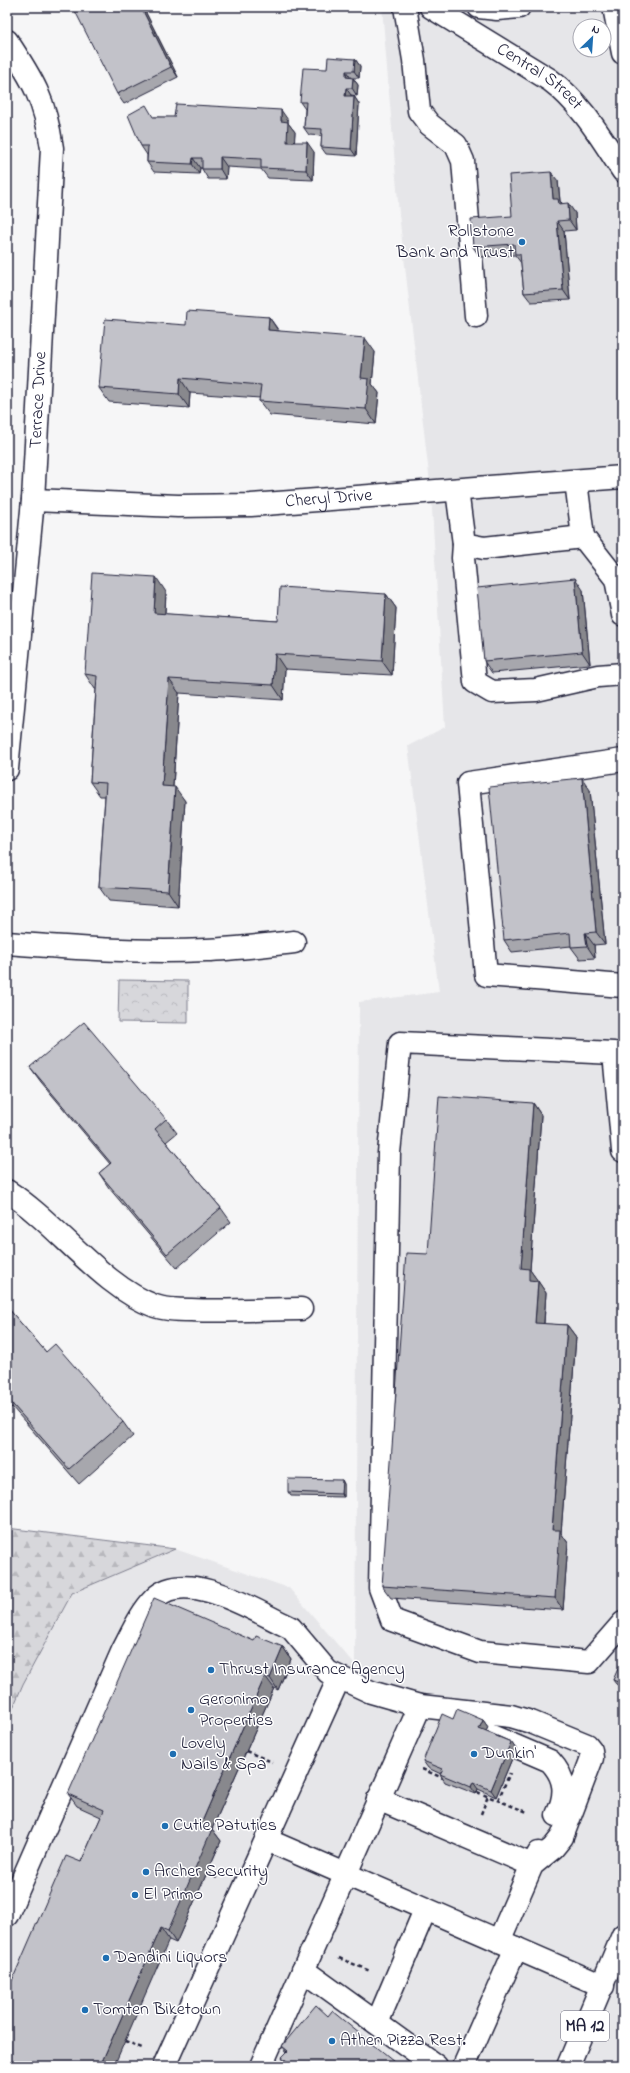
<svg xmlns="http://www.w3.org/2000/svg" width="630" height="2073" font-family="'Indie Flower',sans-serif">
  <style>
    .built { fill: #e6e6e9; fill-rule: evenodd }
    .forest { fill: url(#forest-firs); stroke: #7c7c8b }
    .park { fill: url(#park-crowns); stroke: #7c7c8b }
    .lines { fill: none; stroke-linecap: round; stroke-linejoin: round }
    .minor-casing { stroke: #22223b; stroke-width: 25 }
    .major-casing { stroke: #22223b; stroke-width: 25 }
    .path { stroke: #22223b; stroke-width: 2.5; stroke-dasharray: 4 3; stroke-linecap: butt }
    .minor { stroke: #fff; stroke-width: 22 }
    .major { stroke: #fff; stroke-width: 22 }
    .wall { fill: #a7a7ad; stroke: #22223b }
    .shaded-wall { fill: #88888d; stroke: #22223b }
    .building { fill: #c2c2c9; stroke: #22223b }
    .poi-dot { fill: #1f6fb2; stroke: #fff; stroke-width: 1.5 }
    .labels { text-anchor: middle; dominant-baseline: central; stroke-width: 3; stroke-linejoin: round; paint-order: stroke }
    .shield { fill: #fff; stroke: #646476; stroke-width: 1 }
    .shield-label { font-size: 17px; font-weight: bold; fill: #22223b }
    .street-label { font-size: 18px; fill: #22223b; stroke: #fff }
    .poi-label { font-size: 18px; fill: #22223b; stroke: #fff; text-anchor: start }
  </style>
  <defs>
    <pattern id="forest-firs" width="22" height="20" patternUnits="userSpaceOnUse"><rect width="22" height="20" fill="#d7d7db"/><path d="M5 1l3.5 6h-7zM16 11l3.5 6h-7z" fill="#b8b8bd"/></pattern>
    <pattern id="park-crowns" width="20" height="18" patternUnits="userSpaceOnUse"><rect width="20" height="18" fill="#d7d7db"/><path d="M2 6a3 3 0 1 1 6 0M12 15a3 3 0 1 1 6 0" fill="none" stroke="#b8b8bd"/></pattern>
  </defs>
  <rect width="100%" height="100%" fill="#f6f6f7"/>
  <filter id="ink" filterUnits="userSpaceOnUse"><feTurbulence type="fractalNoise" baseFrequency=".025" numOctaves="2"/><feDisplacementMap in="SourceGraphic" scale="8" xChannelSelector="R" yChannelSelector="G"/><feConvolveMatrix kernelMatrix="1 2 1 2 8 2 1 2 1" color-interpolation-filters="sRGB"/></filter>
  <g filter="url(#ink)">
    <path class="built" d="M382,7H623V2066H7V1722L23,1684L72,1593L175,1549L289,1588L355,1665L359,1002L439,992L408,746L445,727L431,492L399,214ZM580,26H604V50H580Z"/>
    <polygon class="forest" points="7,1528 175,1549 72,1593 23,1684 7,1722"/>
    <polygon class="park" points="119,980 188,981 188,1023 118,1022"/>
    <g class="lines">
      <g class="minor-casing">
        <g id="minor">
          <polyline points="405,7 414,60 419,111 429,124 456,145 463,161 476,316"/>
          <path d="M7,41C33,80 45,100 52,148L33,500L7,769"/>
          <polyline points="457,490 464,544 484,548 583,537 576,481"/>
          <path id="s1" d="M33,500L178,506L251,505L623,477"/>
          <polyline points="583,537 616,579 623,615"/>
          <polyline points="464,544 463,558 475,682 492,692 536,690 598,676 623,674"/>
          <polyline points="623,760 468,783 486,975 623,986"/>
          <path d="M7,943C73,948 139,953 206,950C235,949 265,945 294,942"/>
          <polyline points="623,1151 614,1053 400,1043 389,1153 380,1588 392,1620 480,1652 589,1662 623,1623"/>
          <path d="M7,1191C56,1222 103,1288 155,1306C166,1310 180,1310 191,1310C228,1312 264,1309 301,1309"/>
          <path d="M487,1734L550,1761C566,1778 567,1794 557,1815"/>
          <polyline points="378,1799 532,1865 539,1853"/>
          <polyline points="267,1840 603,1986"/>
          <path d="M7,1915L123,1650C132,1633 141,1612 155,1598C186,1568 252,1609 283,1624L291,1628L328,1672L371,1692L420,1706L511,1716L531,1722L587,1745L591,1750L592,1758L562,1837L553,1848L532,1865L499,1941"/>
          <polyline points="303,1970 436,2066"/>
          <polyline points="377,2023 425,1910"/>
          <polyline points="164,2066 339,1678"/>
          <polyline points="261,2066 420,1706"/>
          <polyline points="464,2066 516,1948"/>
        </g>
      </g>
      <g class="major-casing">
        <g id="major">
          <path id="s2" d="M431,7L550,80C582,104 601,138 623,171"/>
          <polyline points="479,7 497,9 519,7"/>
          <polyline points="614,7 623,53"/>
          <polyline points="568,2066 623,1935"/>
        </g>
      </g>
      <g class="path">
        <polyline points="246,1751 272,1762"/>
        <polyline points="422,1769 445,1779"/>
        <polyline points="477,1792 527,1812"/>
        <polyline points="498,1800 510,1773"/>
        <polyline points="481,1814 488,1796"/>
        <polyline points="207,1873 219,1879"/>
        <polyline points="339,1958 370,1971"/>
        <polyline points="125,2041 142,2048"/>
      </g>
      <use href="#minor" class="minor"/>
      <use href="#major" class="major"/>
    </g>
    <g class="wall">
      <polygon points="143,7 178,77 124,104 117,94"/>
      <polygon points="355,59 360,66 359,78 353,78 358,85 357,96 351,95 351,96 354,96 359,104 356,156 326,154 321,147 322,136 309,135 304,128 305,109 300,102 327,69"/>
      <polygon points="154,117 288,120 288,123 295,132 294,142 314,152 313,180 268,178 261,169 227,167 226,179 208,179 202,169 202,168 200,168 199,174 154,172 147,162 147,155 141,146"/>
      <polygon points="558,181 560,201 562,203 575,213 576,230 564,231 570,300 531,302 524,293 521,263 515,255 480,257 473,247 512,216"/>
      <polygon points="269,317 279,331 375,352 372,384 379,393 376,424 270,415 259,401 260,398 190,393 189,408 109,402 99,388 186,325"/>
      <polygon points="583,590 590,664 492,673 484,661"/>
      <polygon points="166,592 165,614 278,621 386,594 396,608 392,675 285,669 283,700 179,693 173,787 185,801 178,906 109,901 99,887 105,796 100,796 90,782 96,689 95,689 85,674"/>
      <polygon points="590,790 605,944 594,945 595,958 580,959 571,947 571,946 512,952 504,940"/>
      <polygon points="30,1067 166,1119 177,1133 166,1142 221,1208 231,1222 177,1268 109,1188 99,1173 110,1164 41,1082"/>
      <polygon points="533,1103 541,1115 530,1270 546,1293 544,1324 567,1325 576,1337 561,1533 568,1543 563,1610 391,1598 382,1586 428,1254"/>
      <polygon points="7,1307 46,1352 123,1422 133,1436 79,1484 12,1407 7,1411"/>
      <polygon points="342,1480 344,1484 344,1497 291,1496 288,1492"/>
      <polygon points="254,1641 283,1647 291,1659 278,1690 274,1688 212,1829 221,1841 176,1943 169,1940 81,1862 101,1817 77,1806 68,1794"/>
      <polygon points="623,1663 623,1687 616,1684 613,1680"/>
      <polygon points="453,1719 483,1720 488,1727 486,1731 511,1742 516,1749 496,1797 478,1789 476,1794 445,1782 440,1774 441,1774 428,1768 423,1761"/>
      <polygon points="328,2016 394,2062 397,2066 288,2066 282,2057 287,2052 282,2046"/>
    </g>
    <g class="shaded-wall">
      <polygon points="141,7 143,7 178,77 171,67"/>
      <polygon points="355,59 360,66 359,78 354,71"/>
      <polygon points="346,71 351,78 346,77"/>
      <polygon points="353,78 358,85 357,96 352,88"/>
      <polygon points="346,88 351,95 350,103 345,96"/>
      <polygon points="354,96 359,104 356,156 351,149"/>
      <polygon points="281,110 288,120 288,123 295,132 294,152 287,142 281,121"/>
      <polygon points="307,142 314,152 313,180 306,170"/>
      <polygon points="220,157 227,167 226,179 220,169"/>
      <polygon points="193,158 200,168 199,174 192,164"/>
      <polygon points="551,172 558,181 560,201 565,209 553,199"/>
      <polygon points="568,203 575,213 576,230 569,220"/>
      <polygon points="557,221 564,231 570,300 563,290"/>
      <polygon points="269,317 279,332 268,330"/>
      <polygon points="365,338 375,352 372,384 379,393 376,424 366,409 361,378"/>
      <polygon points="180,378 190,393 189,408 179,394"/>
      <polygon points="156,577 166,592 164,628 154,613"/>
      <polygon points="575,578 583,590 590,664 582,652"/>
      <polygon points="386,594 396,608 392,675 382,661"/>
      <polygon points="275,654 285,669 283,700 273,685"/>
      <polygon points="169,679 179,693 172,800 162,786"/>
      <polygon points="582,778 590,790 605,944 596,932"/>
      <polygon points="175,787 185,801 178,906 168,891"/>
      <polygon points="585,933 594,945 595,958 587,946"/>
      <polygon points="533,1103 541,1115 530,1270 538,1281 537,1292 521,1268"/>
      <polygon points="538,1281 546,1293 543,1335 535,1323"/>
      <polygon points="567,1325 576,1337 561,1533 568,1543 563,1610 555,1598 552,1530"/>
      <polygon points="342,1480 344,1484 344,1497 341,1494"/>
      <polygon points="283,1647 291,1659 278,1690 270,1678"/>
      <polygon points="265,1676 274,1688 212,1829 221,1841 176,1943 168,1931 201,1824"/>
      <polygon points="483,1720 488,1727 484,1736 479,1729"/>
      <polygon points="511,1742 516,1749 496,1797 491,1790"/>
      <polygon points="473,1782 478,1789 476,1794 471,1787"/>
      <polygon points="161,1928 169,1940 114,2066 100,2066"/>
      <polygon points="394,2062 397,2066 391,2066"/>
    </g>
    <g class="building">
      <polygon points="73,7 141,7 171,67 117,94"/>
      <polygon points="328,57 355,59 354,71 346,71 346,77 353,78 352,88 346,88 345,96 354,96 351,149 321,147 322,129 304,128 306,102 300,102 303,68 327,69"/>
      <polygon points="176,104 281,110 281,121 288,122 287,142 307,142 306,170 261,168 261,159 220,157 220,169 202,169 202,158 193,158 192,164 147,162 148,146 141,146 128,115 146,105 153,117 174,117"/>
      <polygon points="551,172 553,199 558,199 559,204 568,203 569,220 557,221 563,290 524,293 520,254 515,254 514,244 473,247 471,219 512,216 509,175"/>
      <polygon points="187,311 269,317 268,330 365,338 361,378 369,379 366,409 259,401 261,385 180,378 179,394 99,388 105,319 186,325"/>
      <polygon points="92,573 156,577 154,613 278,621 280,587 386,594 382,661 275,654 273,685 169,679 162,786 175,787 168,891 99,887 106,783 90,782 97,676 85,674"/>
      <polygon points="575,578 582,652 484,661 477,588"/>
      <polygon points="582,778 596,932 585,933 587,946 571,947 570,933 504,940 489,787"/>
      <polygon points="84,1022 166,1119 155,1129 221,1208 167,1254 99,1173 111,1163 30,1067"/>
      <polygon points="439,1096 533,1103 521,1268 529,1269 529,1280 538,1281 535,1323 567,1325 552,1530 560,1530 555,1598 382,1586 406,1253 428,1254"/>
      <polygon points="7,1307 46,1352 55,1344 123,1422 69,1469 7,1398"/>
      <polygon points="288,1479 342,1480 341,1494 288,1492"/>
      <polygon points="154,1598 254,1641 256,1636 283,1647 270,1678 265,1676 201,1824 212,1829 168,1931 161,1928 100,2066 7,2066 7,1992 66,1856 81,1862 104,1810 68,1794"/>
      <polygon points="621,1662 623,1663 623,1684 613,1680"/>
      <polygon points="457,1709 483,1720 479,1729 511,1742 491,1790 473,1782 471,1787 440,1774 443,1769 423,1761 442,1714 453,1719"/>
      <polygon points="316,2005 328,2016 332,2011 394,2062 391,2066 293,2066 282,2057 288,2051 282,2046"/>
    </g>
  </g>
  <g class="poi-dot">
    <circle cx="522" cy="242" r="4"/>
    <circle cx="211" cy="1670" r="4"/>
    <circle cx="191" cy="1710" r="4"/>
    <circle cx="173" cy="1754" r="4"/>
    <circle cx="474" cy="1754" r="4"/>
    <circle cx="165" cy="1826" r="4"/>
    <circle cx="146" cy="1872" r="4"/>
    <circle cx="135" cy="1895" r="4"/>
    <circle cx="106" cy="1958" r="4"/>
    <circle cx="85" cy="2010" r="4"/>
    <circle cx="332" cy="2041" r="4"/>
  </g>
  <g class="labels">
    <rect class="shield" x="561" y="2011" width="48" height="30" rx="3"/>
    <g class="shield-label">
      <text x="585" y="2026">MA 12</text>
    </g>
    <g class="street-label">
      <text stroke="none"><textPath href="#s2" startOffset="129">Central Street</textPath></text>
      <text transform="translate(39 400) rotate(-87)">Terrace Drive</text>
      <text stroke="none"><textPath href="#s1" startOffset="296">Cheryl Drive</textPath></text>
    </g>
    <g class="poi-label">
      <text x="514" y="232" text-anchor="end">Rollstone<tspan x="514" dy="21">Bank and Trust</tspan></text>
      <text x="219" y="1670">Thrust Insurance Agency</text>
      <text x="199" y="1700">Geronimo<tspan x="199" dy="21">Properties</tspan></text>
      <text x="181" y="1744">Lovely<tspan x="181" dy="21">Nails &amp; Spa</tspan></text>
      <text x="482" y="1754">Dunkin'</text>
      <text x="173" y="1826">Cutie Patuties</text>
      <text x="154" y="1872">Archer Security</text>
      <text x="143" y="1895">El Primo</text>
      <text x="114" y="1958">Dandini Liquors</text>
      <text x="93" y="2010">Tomten Biketown</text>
      <text x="340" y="2041">Athen Pizza Rest.</text>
    </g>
  </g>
  <rect width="630" height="2073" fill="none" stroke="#fff" stroke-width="24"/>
  <rect x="12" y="12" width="606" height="2049" fill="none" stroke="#22223b" stroke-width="1.5" filter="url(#ink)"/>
  <g transform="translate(592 38) rotate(25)"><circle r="19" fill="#ffffff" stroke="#a7a7b1"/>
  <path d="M0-3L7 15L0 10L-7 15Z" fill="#1f6fb2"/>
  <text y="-6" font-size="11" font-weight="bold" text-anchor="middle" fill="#22223b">N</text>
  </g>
</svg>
